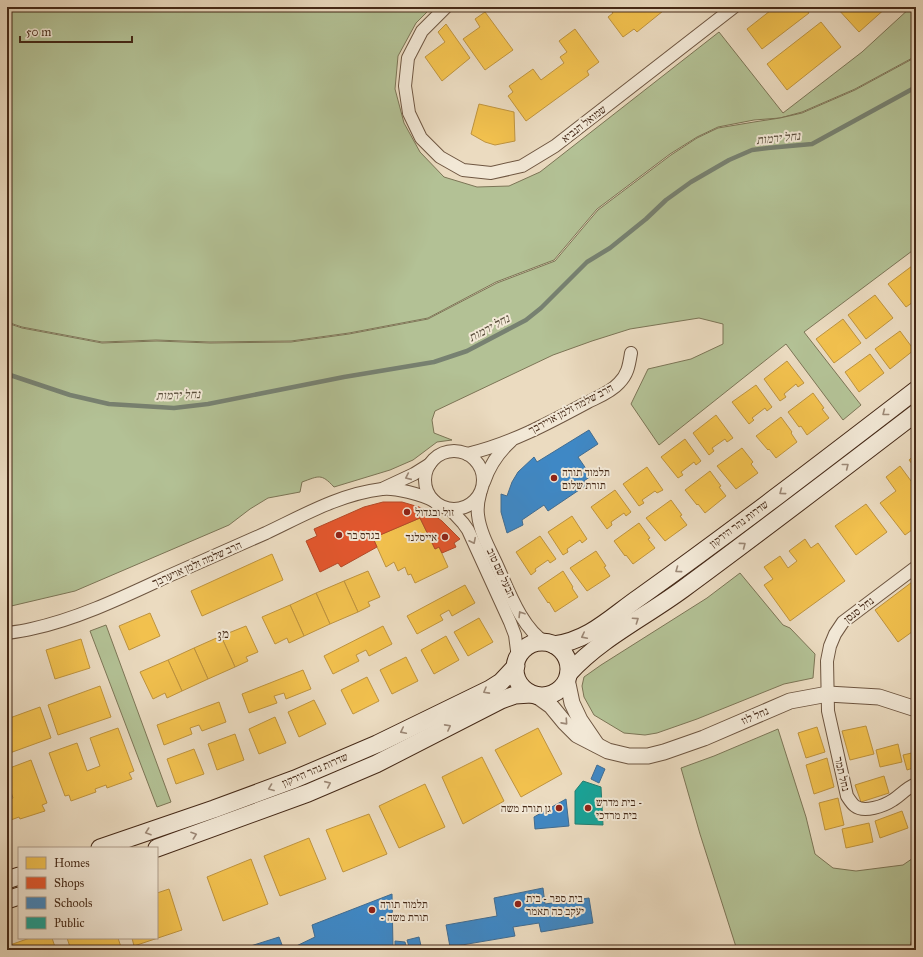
<svg xmlns="http://www.w3.org/2000/svg" width="923" height="957" font-family="'IM FELL Great Primer','Frank Ruhl Libre',serif">
  <style>
    .green { fill: #b3c195; stroke: #7c7556 }
    .homes { fill: #f2c14e; stroke: #be933e }
    .shops { fill: #e4572e; stroke: #b44927 }
    .schools { fill: #3f88c5; stroke: #416c91 }
    .public { fill: #17a398; stroke: #257e71 }
    .lines { fill: none; stroke-linecap: round; stroke-linejoin: round }
    .stream { stroke: #778171; stroke-width: 4.5 }
    .minor-casing { stroke: #6e5641; stroke-width: 14 }
    .tertiary-casing { stroke: #6e5641; stroke-width: 17 }
    .secondary-casing { stroke: #452917; stroke-width: 19 }
    .minor { stroke: #f2e8d6; stroke-width: 12 }
    .tertiary { stroke: #f2e8d6; stroke-width: 15 }
    .secondary { stroke: #f2e8d6; stroke-width: 17 }
    .oneway { stroke: #9c8876 }
    .poi-dot { fill: #8f2418; stroke: #f2e8d6; stroke-width: 1.5 }
    .labels { text-anchor: middle; dominant-baseline: central; stroke-width: 4; stroke-linejoin: round; paint-order: stroke }
    .street-label { font-size: 11px; fill: #452917; stroke: #f2e8d6 }
    .poi-label { font-size: 11px; fill: #452917; stroke: #f2e8d6; text-anchor: start }
    .water-label { font-size: 12px; font-style: italic; fill: #5a4e3c; stroke: #f2e8d6 }
    .quarter-label { font-size: 13px; fill: #452917; stroke: #f2e8d6 }
  </style>
  <rect width="100%" height="100%" fill="#ebdbc0"/>
  <filter id="stains"><feTurbulence type="fractalNoise" baseFrequency=".005" numOctaves="4"/><feColorMatrix values="0 0 0 0 .2 0 0 0 0 .09 0 0 0 0 .02 0 0 0 .5 -.17"/></filter>
  <radialGradient id="worn" r=".72"><stop offset=".6" stop-color="#630" stop-opacity="0"/><stop offset="1" stop-color="#630" stop-opacity=".3"/></radialGradient>
  <g class="green">
    <polygon points="7,7 432,7 416,23 398,56 395,89 404,123 420,152 444,177 477,187 509,186 540,172 719,32 783,113 862,52 911,7 916,7 916,56 855,89 802,112 780,118 754,120 718,127 697,137 670,154 597,209 554,260 496,282 428,318 349,333 291,341 210,342 156,340 102,342 22,327 7,322"/>
    <path d="M916,57V248L804,332L861,405L843,420L786,344L659,445L631,404L648,369L691,359L723,344V324L699,318L630,329L592,341L553,355L435,411L432,420L434,433L452,440L437,442L413,460L390,470L334,487C321,473 319,476 302,482L300,492L268,498L250,509L229,525L75,591L7,607V323L22,328L102,343L157,341L210,343L291,342L349,334L428,319L497,283L555,261L598,210L671,155L697,138L718,128L754,122L780,118L802,113L855,90Z"/>
    <polygon points="740,573 783,625 790,628 815,654 813,678 784,684 697,719 657,733 645,735 624,733 594,715 584,697 582,686 584,677 601,665 707,598"/>
    <polygon points="106,625 171,802 157,807 90,631"/>
    <polygon points="778,729 806,817 815,854 833,868 856,871 903,865 916,856 916,924 909,950 737,950 700,834 681,768 714,756"/>
  </g>
  <g class="homes">
    <polygon points="608,7 663,7 661,8 663,11 637,32 634,29 623,37 608,17 613,13"/>
    <polygon points="775,7 805,7 809,13 762,49 747,29"/>
    <polygon points="839,7 887,7 859,32 837,8"/>
    <polygon points="485,12 513,50 485,70 463,39 480,27 475,19"/>
    <polygon points="821,22 841,47 787,90 767,64"/>
    <polygon points="446,24 470,58 442,81 425,57 445,42 438,32"/>
    <polygon points="575,29 599,62 587,71 589,75 526,121 508,96 513,92 509,86 533,69 541,80 564,63 560,57 567,52 559,41"/>
    <polygon points="479,104 514,112 515,141 495,145 485,142 471,134"/>
    <polygon points="916,263 916,300 906,307 888,284"/>
    <polygon points="875,295 893,318 866,339 848,315"/>
    <polygon points="843,319 861,343 834,363 816,339"/>
    <polygon points="900,331 914,350 890,369 875,349"/>
    <polygon points="870,354 884,373 859,392 845,372"/>
    <polygon points="787,361 804,383 798,387 796,384 784,394 786,397 780,401 764,379"/>
    <polygon points="756,385 772,407 767,411 765,408 752,418 754,420 749,424 732,402"/>
    <polygon points="813,393 824,408 822,409 829,418 807,435 801,426 799,427 788,412"/>
    <polygon points="716,415 733,438 727,442 725,439 712,448 714,451 709,455 693,433"/>
    <polygon points="781,417 792,432 791,433 797,442 776,458 769,449 768,450 756,436"/>
    <polygon points="685,439 701,461 696,465 694,462 681,472 683,475 678,478 661,457"/>
    <polygon points="742,448 753,462 751,464 758,473 736,489 717,466"/>
    <polygon points="916,454 916,469 909,460"/>
    <polygon points="900,466 914,485 916,484 916,527 905,535 880,503 896,491 886,477"/>
    <polygon points="647,467 663,490 657,493 655,491 642,500 644,503 639,506 623,484"/>
    <polygon points="710,471 721,486 719,487 726,496 705,513 698,504 697,505 685,490"/>
    <polygon points="615,490 631,512 626,516 624,513 611,522 612,525 607,529 591,507"/>
    <polygon points="671,500 682,515 680,516 687,525 665,541 646,518"/>
    <polygon points="866,504 887,532 856,555 835,526"/>
    <polygon points="572,516 587,539 582,543 580,540 567,549 568,552 563,555 548,532"/>
    <polygon points="420,518 435,549 439,547 448,567 415,583 411,574 408,575 405,567 398,571 394,562 386,567 373,538"/>
    <polygon points="639,523 650,538 648,539 655,548 633,564 626,555 625,556 614,541"/>
    <polygon points="540,536 556,559 550,563 548,560 535,569 536,571 531,575 516,552"/>
    <polygon points="805,539 811,548 818,543 845,581 790,621 764,585 773,579 764,567 780,556 788,568 797,561 789,551"/>
    <polygon points="596,551 606,566 604,567 610,576 587,591 570,568"/>
    <polygon points="272,554 283,580 202,616 191,591"/>
    <polygon points="368,571 380,597 368,602 370,606 358,612 344,581"/>
    <polygon points="563,571 573,587 572,588 578,597 555,612 549,602 548,603 538,588"/>
    <polygon points="916,579 916,629 898,642 875,610"/>
    <polygon points="344,581 358,612 330,624 316,593"/>
    <polygon points="465,585 475,603 452,616 449,610 440,615 443,620 417,634 407,616"/>
    <polygon points="316,593 330,624 304,636 290,605"/>
    <polygon points="290,605 304,636 289,643 287,638 275,644 262,617"/>
    <polygon points="150,613 160,636 129,650 119,626"/>
    <polygon points="479,618 493,642 468,656 454,632"/>
    <polygon points="246,626 258,652 246,657 248,661 235,667 221,636"/>
    <polygon points="383,626 392,644 369,656 366,650 356,655 359,661 333,674 324,656"/>
    <polygon points="221,636 235,667 208,679 194,648"/>
    <polygon points="446,636 459,660 434,674 421,650"/>
    <polygon points="81,639 90,668 55,679 46,650"/>
    <polygon points="194,648 208,679 182,691 168,660"/>
    <polygon points="406,657 418,681 392,694 380,670"/>
    <polygon points="168,660 182,691 167,698 165,693 153,699 140,672"/>
    <polygon points="7,661 11,688 7,688"/>
    <polygon points="303,670 311,689 286,699 284,693 274,696 277,703 249,713 242,694"/>
    <polygon points="367,677 379,701 353,714 341,690"/>
    <polygon points="100,686 111,717 58,735 48,705"/>
    <polygon points="314,700 326,724 299,737 288,712"/>
    <polygon points="219,702 226,722 202,731 199,725 190,728 192,734 164,745 157,725"/>
    <polygon points="40,707 51,738 7,754 7,719"/>
    <polygon points="275,717 286,743 259,754 249,729"/>
    <polygon points="866,726 874,754 850,760 842,731"/>
    <polygon points="817,727 825,752 806,758 798,733"/>
    <polygon points="118,728 134,771 129,773 132,779 107,788 106,785 95,789 96,792 71,801 69,795 65,796 49,753 77,743 87,771 100,766 90,738"/>
    <polygon points="538,728 562,774 521,797 495,750"/>
    <polygon points="235,734 244,760 217,770 208,744"/>
    <polygon points="898,744 902,762 880,767 876,750"/>
    <polygon points="194,749 204,774 176,784 167,759"/>
    <polygon points="916,752 916,767 907,770 903,755"/>
    <polygon points="482,757 504,801 463,824 442,777"/>
    <polygon points="827,758 834,787 814,794 806,765"/>
    <polygon points="31,760 47,803 42,805 45,811 20,819 19,817 8,821 9,823 7,824 7,800 13,798 7,781 7,769"/>
    <polygon points="884,776 889,793 861,802 855,785"/>
    <polygon points="425,784 445,827 399,848 379,806"/>
    <polygon points="838,798 844,825 825,830 819,803"/>
    <polygon points="916,803 916,821 912,804"/>
    <polygon points="902,811 908,828 880,838 875,821"/>
    <polygon points="369,814 387,854 343,872 326,830"/>
    <polygon points="869,823 873,842 846,848 842,829"/>
    <polygon points="309,838 326,879 280,896 264,856"/>
    <polygon points="251,859 268,904 223,921 207,877"/>
    <polygon points="169,889 182,930 134,946 132,938 157,938 157,893"/>
    <polygon points="30,938 52,938 56,950 7,950 7,946"/>
    <polygon points="67,938 118,938 122,950 71,950"/>
  </g>
  <polygon class="shops" points="383,502 402,502 419,507 432,514 442,521 460,539 454,543 456,547 442,553 439,547 435,549 420,518 373,538 377,547 341,567 338,563 320,572 306,541 317,536 314,529 364,507"/>
  <g class="schools">
    <polygon points="589,430 598,444 578,457 591,476 584,481 585,486 548,511 544,505 522,520 523,525 507,533 501,512 501,494 507,496 512,482 518,472 534,457 537,462"/>
    <polygon points="597,765 605,769 599,783 591,779"/>
    <polygon points="566,799 569,826 535,829 534,817"/>
    <polygon points="543,888 545,904 589,898 593,923 541,932 539,923 513,927 515,936 450,947 446,925 497,916 494,898"/>
    <polygon points="392,894 393,948 360,950 288,950 315,937 312,925"/>
    <polygon points="279,937 284,950 238,950"/>
    <polygon points="419,937 422,950 410,950 407,940"/>
    <polygon points="395,941 405,942 407,950 395,950"/>
  </g>
  <polygon class="public" points="583,781 601,787 603,825 575,824 575,791"/>
  <g class="lines">
    <polyline class="stream" points="7,374 70,395 109,404 174,408 208,404 344,377 434,362 467,351 526,320 541,308 587,262 610,248 646,219 666,200 691,182 729,160 752,150 768,148 812,144 916,87"/>
    <g class="minor-casing">
      <g id="minor">
        <polyline points="446,7 422,31 408,58 405,86 409,113 421,138 440,157 463,170 491,173 522,166 555,146 734,7"/>
        <circle cx="454" cy="480" r="29"/>
        <path d="M467,454C510,444 549,423 588,402C598,397 611,392 619,383C628,374 629,365 631,353"/>
        <path d="M484,482C489,467 499,452 511,441"/>
        <polyline points="384,488 414,474 430,464"/>
        <path d="M480,494C478,501 477,507 478,515C480,532 489,548 496,563C508,589 521,628 546,643"/>
        <polyline points="450,509 463,523 468,530 510,622 515,635 518,658"/>
        <path d="M916,567L843,622L835,634L830,646L827,661L828,711L847,796C849,799 852,804 855,806C864,813 884,806 893,800C901,795 906,788 916,784"/>
        <path d="M7,633C15,632 23,631 31,629C77,619 121,598 164,578C198,563 232,548 266,533C304,515 340,494 382,489C394,487 423,495 434,501"/>
      </g>
    </g>
    <g class="tertiary-casing">
      <g id="tertiary">
        <polyline points="567,679 572,703 580,720 597,745"/>
        <polyline points="537,696 551,706 565,723 577,735 608,751 629,756 648,756 664,752 704,738 790,701 828,694 879,697 916,709"/>
      </g>
    </g>
    <g class="secondary-casing">
      <g id="secondary">
        <circle cx="542" cy="669" r="27"/>
        <path d="M554,645C590,640 611,617 640,597C734,530 825,460 916,390"/>
        <path d="M569,673C601,638 645,617 683,589C762,531 839,472 916,413"/>
        <polyline points="100,848 214,809 295,779 377,744 490,689 501,682 516,666"/>
        <polyline points="157,848 308,793 376,764 501,700 515,695 531,694"/>
        <polyline points="7,880 19,876"/>
        <polyline points="7,900 19,896"/>
      </g>
    </g>
    <use href="#minor" class="minor"/>
    <use href="#tertiary" class="tertiary"/>
    <use href="#secondary" class="secondary"/>
  </g>
  <defs><path id="oneway-chevron" d="M-2-3.5L2.5 0L-2 3.5" fill="none" stroke-width="1.6" stroke-linecap="round" stroke-linejoin="round"/></defs>
  <g class="oneway">
    <use href="#oneway-chevron" transform="translate(885 413) rotate(142)"/>
    <use href="#oneway-chevron" transform="translate(846 466) rotate(-38)"/>
    <use href="#oneway-chevron" transform="translate(408 477) rotate(156)"/>
    <use href="#oneway-chevron" transform="translate(782 492) rotate(143)"/>
    <use href="#oneway-chevron" transform="translate(473 541) rotate(64)"/>
    <use href="#oneway-chevron" transform="translate(743 545) rotate(-37)"/>
    <use href="#oneway-chevron" transform="translate(678 570) rotate(144)"/>
    <use href="#oneway-chevron" transform="translate(521 614) rotate(-122)"/>
    <use href="#oneway-chevron" transform="translate(636 620) rotate(-34)"/>
    <use href="#oneway-chevron" transform="translate(584 636) rotate(153)"/>
    <use href="#oneway-chevron" transform="translate(486 691) rotate(151)"/>
    <use href="#oneway-chevron" transform="translate(565 722) rotate(48)"/>
    <use href="#oneway-chevron" transform="translate(448 727) rotate(-28)"/>
    <use href="#oneway-chevron" transform="translate(403 731) rotate(154)"/>
    <use href="#oneway-chevron" transform="translate(328 784) rotate(-24)"/>
    <use href="#oneway-chevron" transform="translate(271 788) rotate(159)"/>
    <use href="#oneway-chevron" transform="translate(148 832) rotate(161)"/>
    <use href="#oneway-chevron" transform="translate(194 835) rotate(-19)"/>
  </g>
  <g class="poi-dot">
    <circle cx="554" cy="478" r="4"/>
    <circle cx="407" cy="512" r="4"/>
    <circle cx="339" cy="535" r="4"/>
    <circle cx="445" cy="537" r="4"/>
    <circle cx="559" cy="808" r="4"/>
    <circle cx="588" cy="808" r="4"/>
    <circle cx="518" cy="904" r="4"/>
    <circle cx="372" cy="910" r="4"/>
  </g>
  <g class="labels">
    <g class="street-label">
      <text transform="translate(584 124) rotate(-38)">שמואל הנביא</text>
      <text transform="translate(571 409) rotate(-28)">הרב שלמה זלמן אויירבך</text>
      <text transform="translate(739 524) rotate(-37)">שדרות נהר הירקון</text>
      <text transform="translate(197 564) rotate(-24)">הרב שלמה זלמן אויערבך</text>
      <text transform="translate(501 573) rotate(65)">הבעל שם טוב</text>
      <text transform="translate(859 610) rotate(-38)">נחל סנסן</text>
      <text transform="translate(755 716) rotate(-23)">נחל לוז</text>
      <text transform="translate(315 770) rotate(-23)">שדרות נהר הירקון</text>
      <text transform="translate(842 774) rotate(77)">נחל תמר</text>
    </g>
    <g class="poi-label">
      <text x="562" y="472">תלמוד תורה<tspan x="562" dy="13">תורת שלום</tspan></text>
      <text x="415" y="512">זול ובגדול</text>
      <text x="347" y="535">בגרס בר</text>
      <text x="437" y="537" text-anchor="end">אייסלנד</text>
      <text x="596" y="802">בית מדרש -<tspan x="596" dy="13">בית מרדכי</tspan></text>
      <text x="551" y="808" text-anchor="end">גן תורת משה</text>
      <text x="526" y="898">בית ספר - בית<tspan x="526" dy="13">יעקב כה תאמר</tspan></text>
      <text x="380" y="904">תלמוד תורה<tspan x="380" dy="13">- תורת משה</tspan></text>
    </g>
    <g class="water-label">
      <text transform="translate(778 138) rotate(-6)">נחל ירמות</text>
      <text transform="translate(489 328) rotate(-28)">נחל ירמות</text>
      <text transform="translate(178 395) rotate(-2)">נחל ירמות</text>
    </g>
    <g class="quarter-label">
      <text x="223" y="634">מ3</text>
    </g>
  </g>
  <rect width="923" height="957" fill="none" stroke="#ebdbc0" stroke-width="24"/>
  <rect x="8" y="8" width="907" height="941" fill="none" stroke="#452917" stroke-width="2"/>
  <rect x="12" y="12" width="899" height="933" fill="none" stroke="#452917"/>
  <rect x="18" y="847" width="140" height="92" fill="#f2e8d6" stroke="#ad9c8a"/>
  <rect x="26" y="857" width="20" height="12" fill="#f2c14e" stroke="#ad9c8a"/>
  <text x="54" y="867" font-size="12" fill="#452917">Homes</text>
  <rect x="26" y="877" width="20" height="12" fill="#e4572e" stroke="#ad9c8a"/>
  <text x="54" y="887" font-size="12" fill="#452917">Shops</text>
  <rect x="26" y="897" width="20" height="12" fill="#3f88c5" stroke="#ad9c8a"/>
  <text x="54" y="907" font-size="12" fill="#452917">Schools</text>
  <rect x="26" y="917" width="20" height="12" fill="#17a398" stroke="#ad9c8a"/>
  <text x="54" y="927" font-size="12" fill="#452917">Public</text>
  <path d="M20 36v6h112v-6" fill="none" stroke="#452917" stroke-width="2"/>
  <text x="26" y="36" font-size="12" fill="#452917" stroke="#f2e8d6" stroke-width="3" paint-order="stroke">50 m</text>
  <rect width="100%" height="100%" filter="url(#stains)"/>
  <rect width="100%" height="100%" fill="url(#worn)"/>
</svg>
